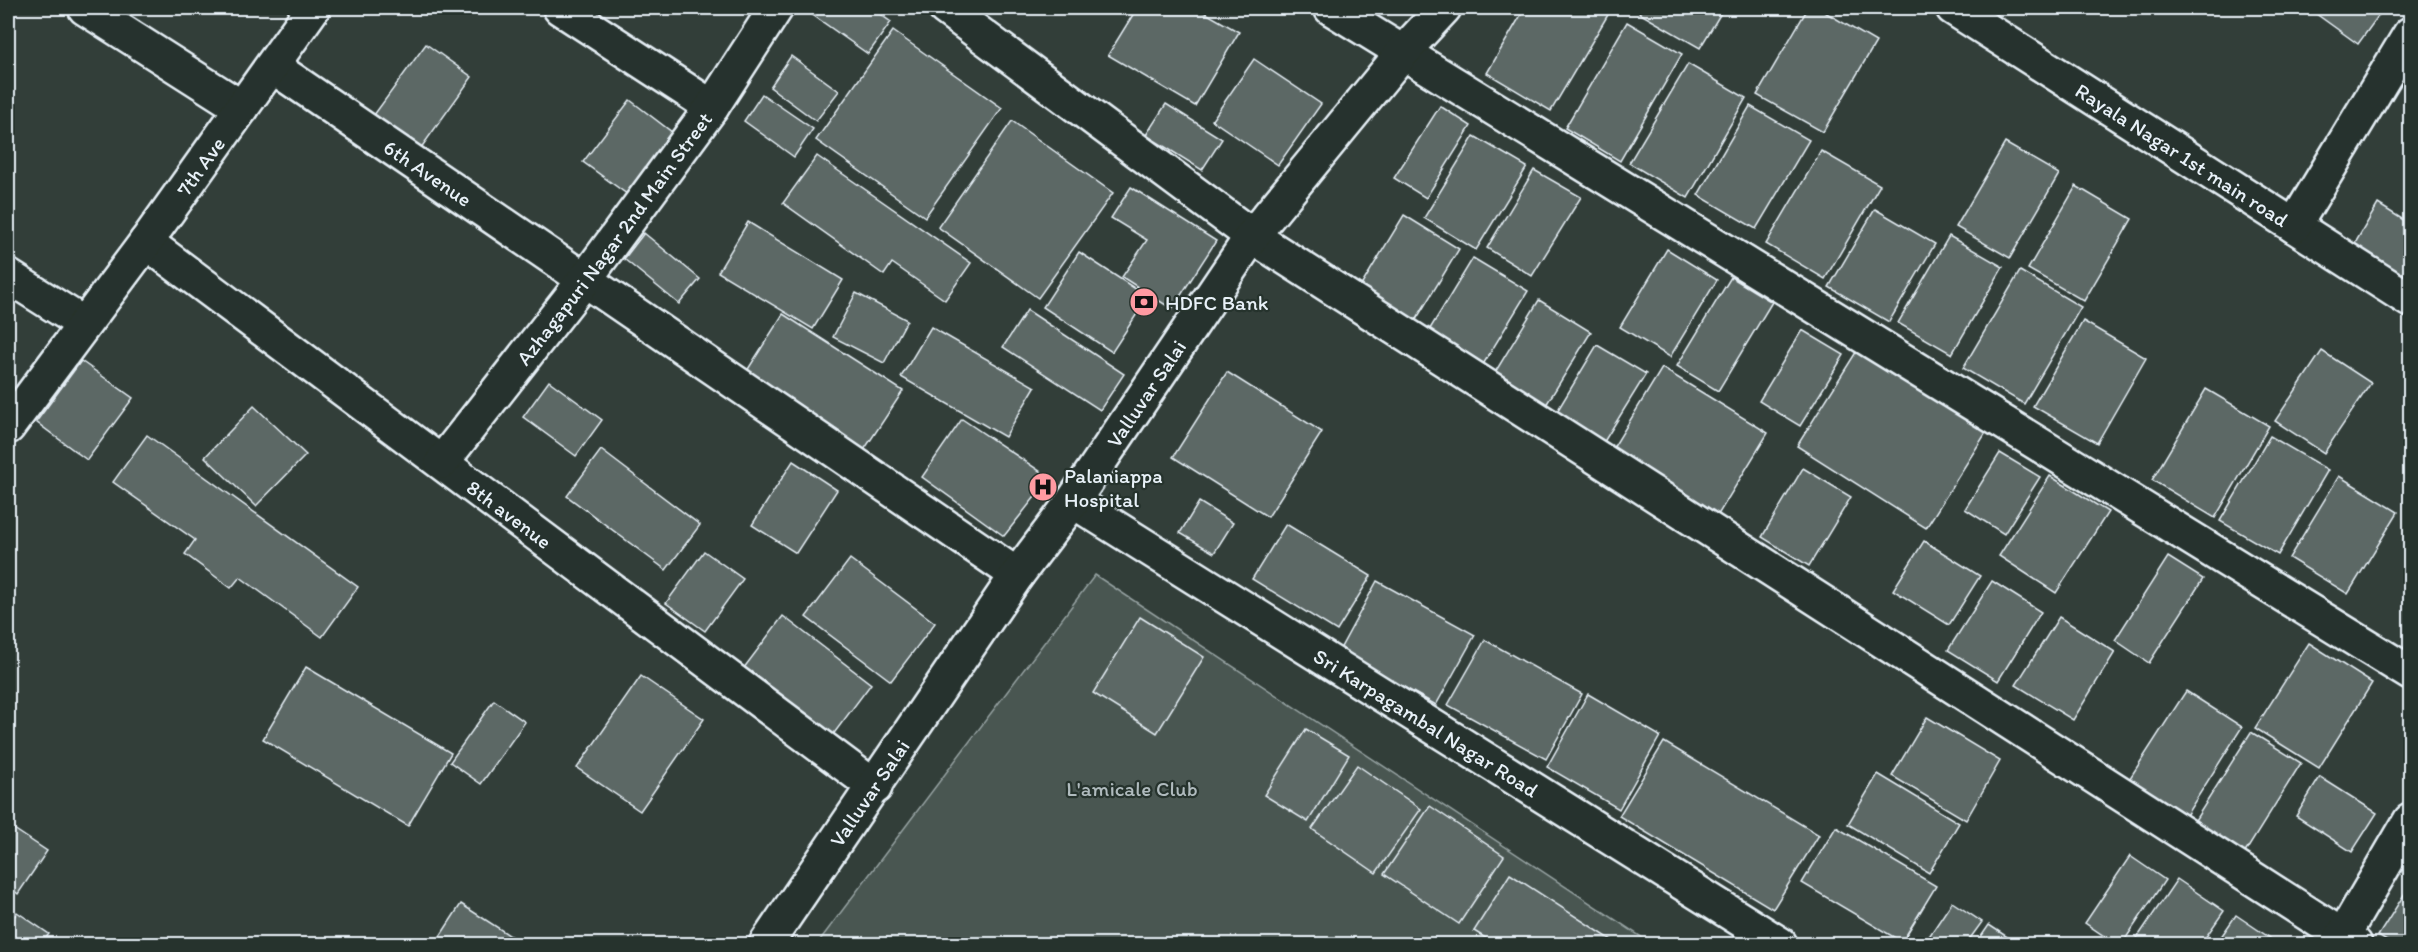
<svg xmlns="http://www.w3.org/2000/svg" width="2418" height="952" font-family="Itim,sans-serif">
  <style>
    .green { fill: #495651; stroke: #98a4a4; stroke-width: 1.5 }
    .building { fill: #5c6865; stroke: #e8f1f8; stroke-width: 1.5 }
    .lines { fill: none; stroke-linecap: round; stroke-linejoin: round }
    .minor-casing { stroke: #e8f1f8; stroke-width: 38 }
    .secondary-casing { stroke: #e8f1f8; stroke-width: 38 }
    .minor { stroke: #26332d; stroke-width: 33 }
    .secondary { stroke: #26332d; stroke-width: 33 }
    .labels { text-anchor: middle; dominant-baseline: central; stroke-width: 4.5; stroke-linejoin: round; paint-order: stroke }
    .street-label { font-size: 21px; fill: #e8f1f8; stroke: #26332d }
    .poi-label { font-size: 21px; fill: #e8f1f8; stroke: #26332d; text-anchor: start }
    .park-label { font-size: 21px; fill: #b0bbbe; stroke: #26332d }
  </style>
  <rect width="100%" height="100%" fill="#323e39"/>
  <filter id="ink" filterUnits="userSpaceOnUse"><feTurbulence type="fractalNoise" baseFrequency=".0167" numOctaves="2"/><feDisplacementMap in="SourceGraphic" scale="12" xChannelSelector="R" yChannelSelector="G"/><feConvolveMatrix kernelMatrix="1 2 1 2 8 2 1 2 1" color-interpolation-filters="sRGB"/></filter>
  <g filter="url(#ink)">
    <polygon class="green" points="1095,575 1652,944 817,944"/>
    <g class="building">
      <polygon points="814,8 871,8 891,22 868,54 810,13"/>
      <polygon points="1137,8 1197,8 1239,32 1195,106 1108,55"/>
      <polygon points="1525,8 1612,8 1551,111 1487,73"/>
      <polygon points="1643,8 1724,8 1700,48 1639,13"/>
      <polygon points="1808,8 1818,8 1876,42 1823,132 1757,95"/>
      <polygon points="2308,8 2384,8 2358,44"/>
      <polygon points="1627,22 1682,54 1620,161 1565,128"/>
      <polygon points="893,31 1002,108 925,217 816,140"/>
      <polygon points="426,44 472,77 418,152 371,119"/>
      <polygon points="791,56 839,91 816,121 770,87"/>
      <polygon points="1254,59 1321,104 1278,165 1212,120"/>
      <polygon points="1688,64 1746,98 1688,198 1629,163"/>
      <polygon points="762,94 813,129 794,157 744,121"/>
      <polygon points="630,100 677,136 631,197 583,162"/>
      <polygon points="1166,104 1222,139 1202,170 1146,135"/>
      <polygon points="1440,106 1471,126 1426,198 1394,178"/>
      <polygon points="1750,106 1809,140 1756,229 1698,195"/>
      <polygon points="1012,121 1113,193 1038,298 938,227"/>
      <polygon points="1474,136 1527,167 1476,250 1424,218"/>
      <polygon points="2005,143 2059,174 2010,258 1956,227"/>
      <polygon points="1821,151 1880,185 1825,279 1766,244"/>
      <polygon points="817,156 971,263 945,300 892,263 884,275 783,203"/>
      <polygon points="1534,170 1581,197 1532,276 1487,248"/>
      <polygon points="2076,186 2132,219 2084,301 2028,269"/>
      <polygon points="1131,187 1216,241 1172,309 1122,277 1147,240 1111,218"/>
      <polygon points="2378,204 2410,224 2410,285 2351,250"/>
      <polygon points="1875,209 1935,244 1889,322 1829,287"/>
      <polygon points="1404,215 1459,249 1408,333 1353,299"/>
      <polygon points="748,222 843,280 813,329 718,272"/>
      <polygon points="644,233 700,279 679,304 624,259"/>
      <polygon points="1949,236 2003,267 1952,354 1898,323"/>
      <polygon points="1667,249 1717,280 1670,357 1620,327"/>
      <polygon points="1079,252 1148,297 1112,352 1043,307"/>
      <polygon points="1473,258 1528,291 1476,376 1422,342"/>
      <polygon points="2020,271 2081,307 2024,404 1963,368"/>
      <polygon points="1731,277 1772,302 1718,391 1677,366"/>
      <polygon points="856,293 907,320 884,363 833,337"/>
      <polygon points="1539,300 1591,332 1543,410 1491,379"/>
      <polygon points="1027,310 1124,374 1100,410 1003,347"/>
      <polygon points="783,314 903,391 864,450 745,374"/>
      <polygon points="2083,321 2146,358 2097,443 2033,406"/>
      <polygon points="931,327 1035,387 1005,437 901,377"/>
      <polygon points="1802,330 1844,355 1800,426 1759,401"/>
      <polygon points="1597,345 1646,374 1597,453 1550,423"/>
      <polygon points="1858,349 1987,431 1926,528 1797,446"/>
      <polygon points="2322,351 2371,383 2324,453 2275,421"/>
      <polygon points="81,361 133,398 87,460 36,422"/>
      <polygon points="1662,368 1768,433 1713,523 1607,458"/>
      <polygon points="1227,372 1322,432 1268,517 1173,457"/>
      <polygon points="549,381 602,420 576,456 523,417"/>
      <polygon points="2206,389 2269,426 2215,518 2152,480"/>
      <polygon points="254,406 306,455 256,506 205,457"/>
      <polygon points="962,419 1050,478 1004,536 922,477"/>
      <polygon points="147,435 358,587 322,637 240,577 231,588 185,554 195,540 113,482"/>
      <polygon points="2270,436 2328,470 2278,555 2220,521"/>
      <polygon points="601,450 700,525 666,570 567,496"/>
      <polygon points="2000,453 2040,477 2004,534 1965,509"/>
      <polygon points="793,461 837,490 796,553 752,525"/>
      <polygon points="1803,468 1851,497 1809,566 1762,537"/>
      <polygon points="2050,476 2108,512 2056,593 1999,556"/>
      <polygon points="2339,476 2398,512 2348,594 2289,558"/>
      <polygon points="1199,502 1233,523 1214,553 1180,533"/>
      <polygon points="1286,524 1371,576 1337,631 1252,579"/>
      <polygon points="1924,541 1980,576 1949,625 1893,590"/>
      <polygon points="704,551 743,579 705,631 666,603"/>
      <polygon points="2168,557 2203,579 2149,663 2115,640"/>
      <polygon points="850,559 935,623 891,681 806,617"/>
      <polygon points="1377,581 1475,635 1436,705 1339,651"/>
      <polygon points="1992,581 2041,612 1998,681 1948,650"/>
      <polygon points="783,616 871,684 829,740 740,673"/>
      <polygon points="1140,617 1204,657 1157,733 1093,693"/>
      <polygon points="2059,617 2115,652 2073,720 2016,685"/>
      <polygon points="1485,640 1582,694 1546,759 1448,705"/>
      <polygon points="2309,643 2372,683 2319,768 2255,728"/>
      <polygon points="306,667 451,753 408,826 263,739"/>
      <polygon points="641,676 704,719 640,811 577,768"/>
      <polygon points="2186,691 2242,727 2185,817 2128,781"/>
      <polygon points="1588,694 1660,736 1619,809 1547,767"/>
      <polygon points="494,700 525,722 481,784 450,762"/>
      <polygon points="1927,717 2000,761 1966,820 1892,776"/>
      <polygon points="1306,729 1349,755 1308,822 1264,795"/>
      <polygon points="2251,732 2301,763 2243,856 2192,825"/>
      <polygon points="1664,742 1819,835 1773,909 1619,816"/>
      <polygon points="1357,765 1421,809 1376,873 1312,829"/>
      <polygon points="1878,774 1959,823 1929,873 1848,824"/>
      <polygon points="2320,777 2377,813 2352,852 2296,816"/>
      <polygon points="1430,806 1504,856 1459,924 1384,874"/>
      <polygon points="8,825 47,851 18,894 8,886"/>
      <polygon points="1836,827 1936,886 1902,942 1802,883"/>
      <polygon points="2130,856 2165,880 2122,944 2116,944 2085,923"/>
      <polygon points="1510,874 1618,944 1495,944 1474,931"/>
      <polygon points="2177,879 2224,911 2201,944 2133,944"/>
      <polygon points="2410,885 2410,944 2392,944 2378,936"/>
      <polygon points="1952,902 1982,922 1966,944 1924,944"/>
      <polygon points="461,904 523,944 435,944"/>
      <polygon points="17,912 49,934 41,944 8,944 8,927"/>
      <polygon points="2236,915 2279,944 2216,944"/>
      <polygon points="1989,925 2018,944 1976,944"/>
    </g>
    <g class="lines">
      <g class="minor-casing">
        <g id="minor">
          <polyline points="85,8 242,108"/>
          <polyline points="560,8 712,107"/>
          <polyline points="945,8 1252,236 2355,944"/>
          <polyline points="1331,8 2410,673"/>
          <path id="s1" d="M1953,8L2410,300"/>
          <path id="s2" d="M272,66L1017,575"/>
          <polyline points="2294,226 2410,34"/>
          <path id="s3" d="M146,242L875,787"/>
          <polyline points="8,276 84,324"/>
          <path id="s4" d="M8,427L146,242L313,8"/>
          <path id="s5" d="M442,462L586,278L712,107L776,8"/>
          <path id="s6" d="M1073,501L1780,944"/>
          <polyline points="2338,944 2410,821"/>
        </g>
      </g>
      <g class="secondary-casing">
        <g id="secondary">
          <path id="s7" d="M766,944L1017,575L1073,501L1252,236L1404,51L1444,8"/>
        </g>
      </g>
      <use href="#minor" class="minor"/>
      <use href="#secondary" class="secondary"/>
    </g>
  </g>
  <defs>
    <g id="bank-disc" transform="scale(1.5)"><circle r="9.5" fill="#ff9aa2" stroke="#26332d"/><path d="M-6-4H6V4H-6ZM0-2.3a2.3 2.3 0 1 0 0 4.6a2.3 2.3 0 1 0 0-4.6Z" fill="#111"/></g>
    <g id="hospital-disc" transform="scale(1.5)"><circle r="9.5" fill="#ff9aa2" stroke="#26332d"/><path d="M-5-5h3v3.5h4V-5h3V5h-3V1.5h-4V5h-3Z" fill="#111"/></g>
  </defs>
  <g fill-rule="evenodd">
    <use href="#bank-disc" x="1144" y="302"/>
    <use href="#hospital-disc" x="1043" y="487"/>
  </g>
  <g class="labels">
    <g class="street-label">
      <text stroke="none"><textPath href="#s1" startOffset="272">Rayala Nagar 1st main road</textPath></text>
      <text stroke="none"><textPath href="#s4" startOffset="324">7th Ave</textPath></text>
      <text stroke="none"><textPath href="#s2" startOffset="189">6th Avenue</textPath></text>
      <text stroke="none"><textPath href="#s5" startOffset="282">Azhagapuri Nagar 2nd Main Street</textPath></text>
      <text stroke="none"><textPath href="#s7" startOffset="669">Valluvar Salai</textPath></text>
      <text stroke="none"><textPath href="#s3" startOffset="454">8th avenue</textPath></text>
      <text stroke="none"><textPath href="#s6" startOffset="417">Sri Karpagambal Nagar Road</textPath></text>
      <text stroke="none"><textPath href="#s7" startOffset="183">Valluvar Salai</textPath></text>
    </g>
    <g class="poi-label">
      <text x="1165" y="302">HDFC Bank</text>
      <text x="1064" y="475">Palaniappa<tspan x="1064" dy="24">Hospital</tspan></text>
    </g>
    <g class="park-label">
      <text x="1132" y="788">L'amicale Club</text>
    </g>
  </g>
  <rect width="2418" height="952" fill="none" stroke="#26332d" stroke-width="30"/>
  <rect x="15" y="15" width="2388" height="922" fill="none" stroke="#e8f1f8" stroke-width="2" filter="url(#ink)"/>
</svg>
